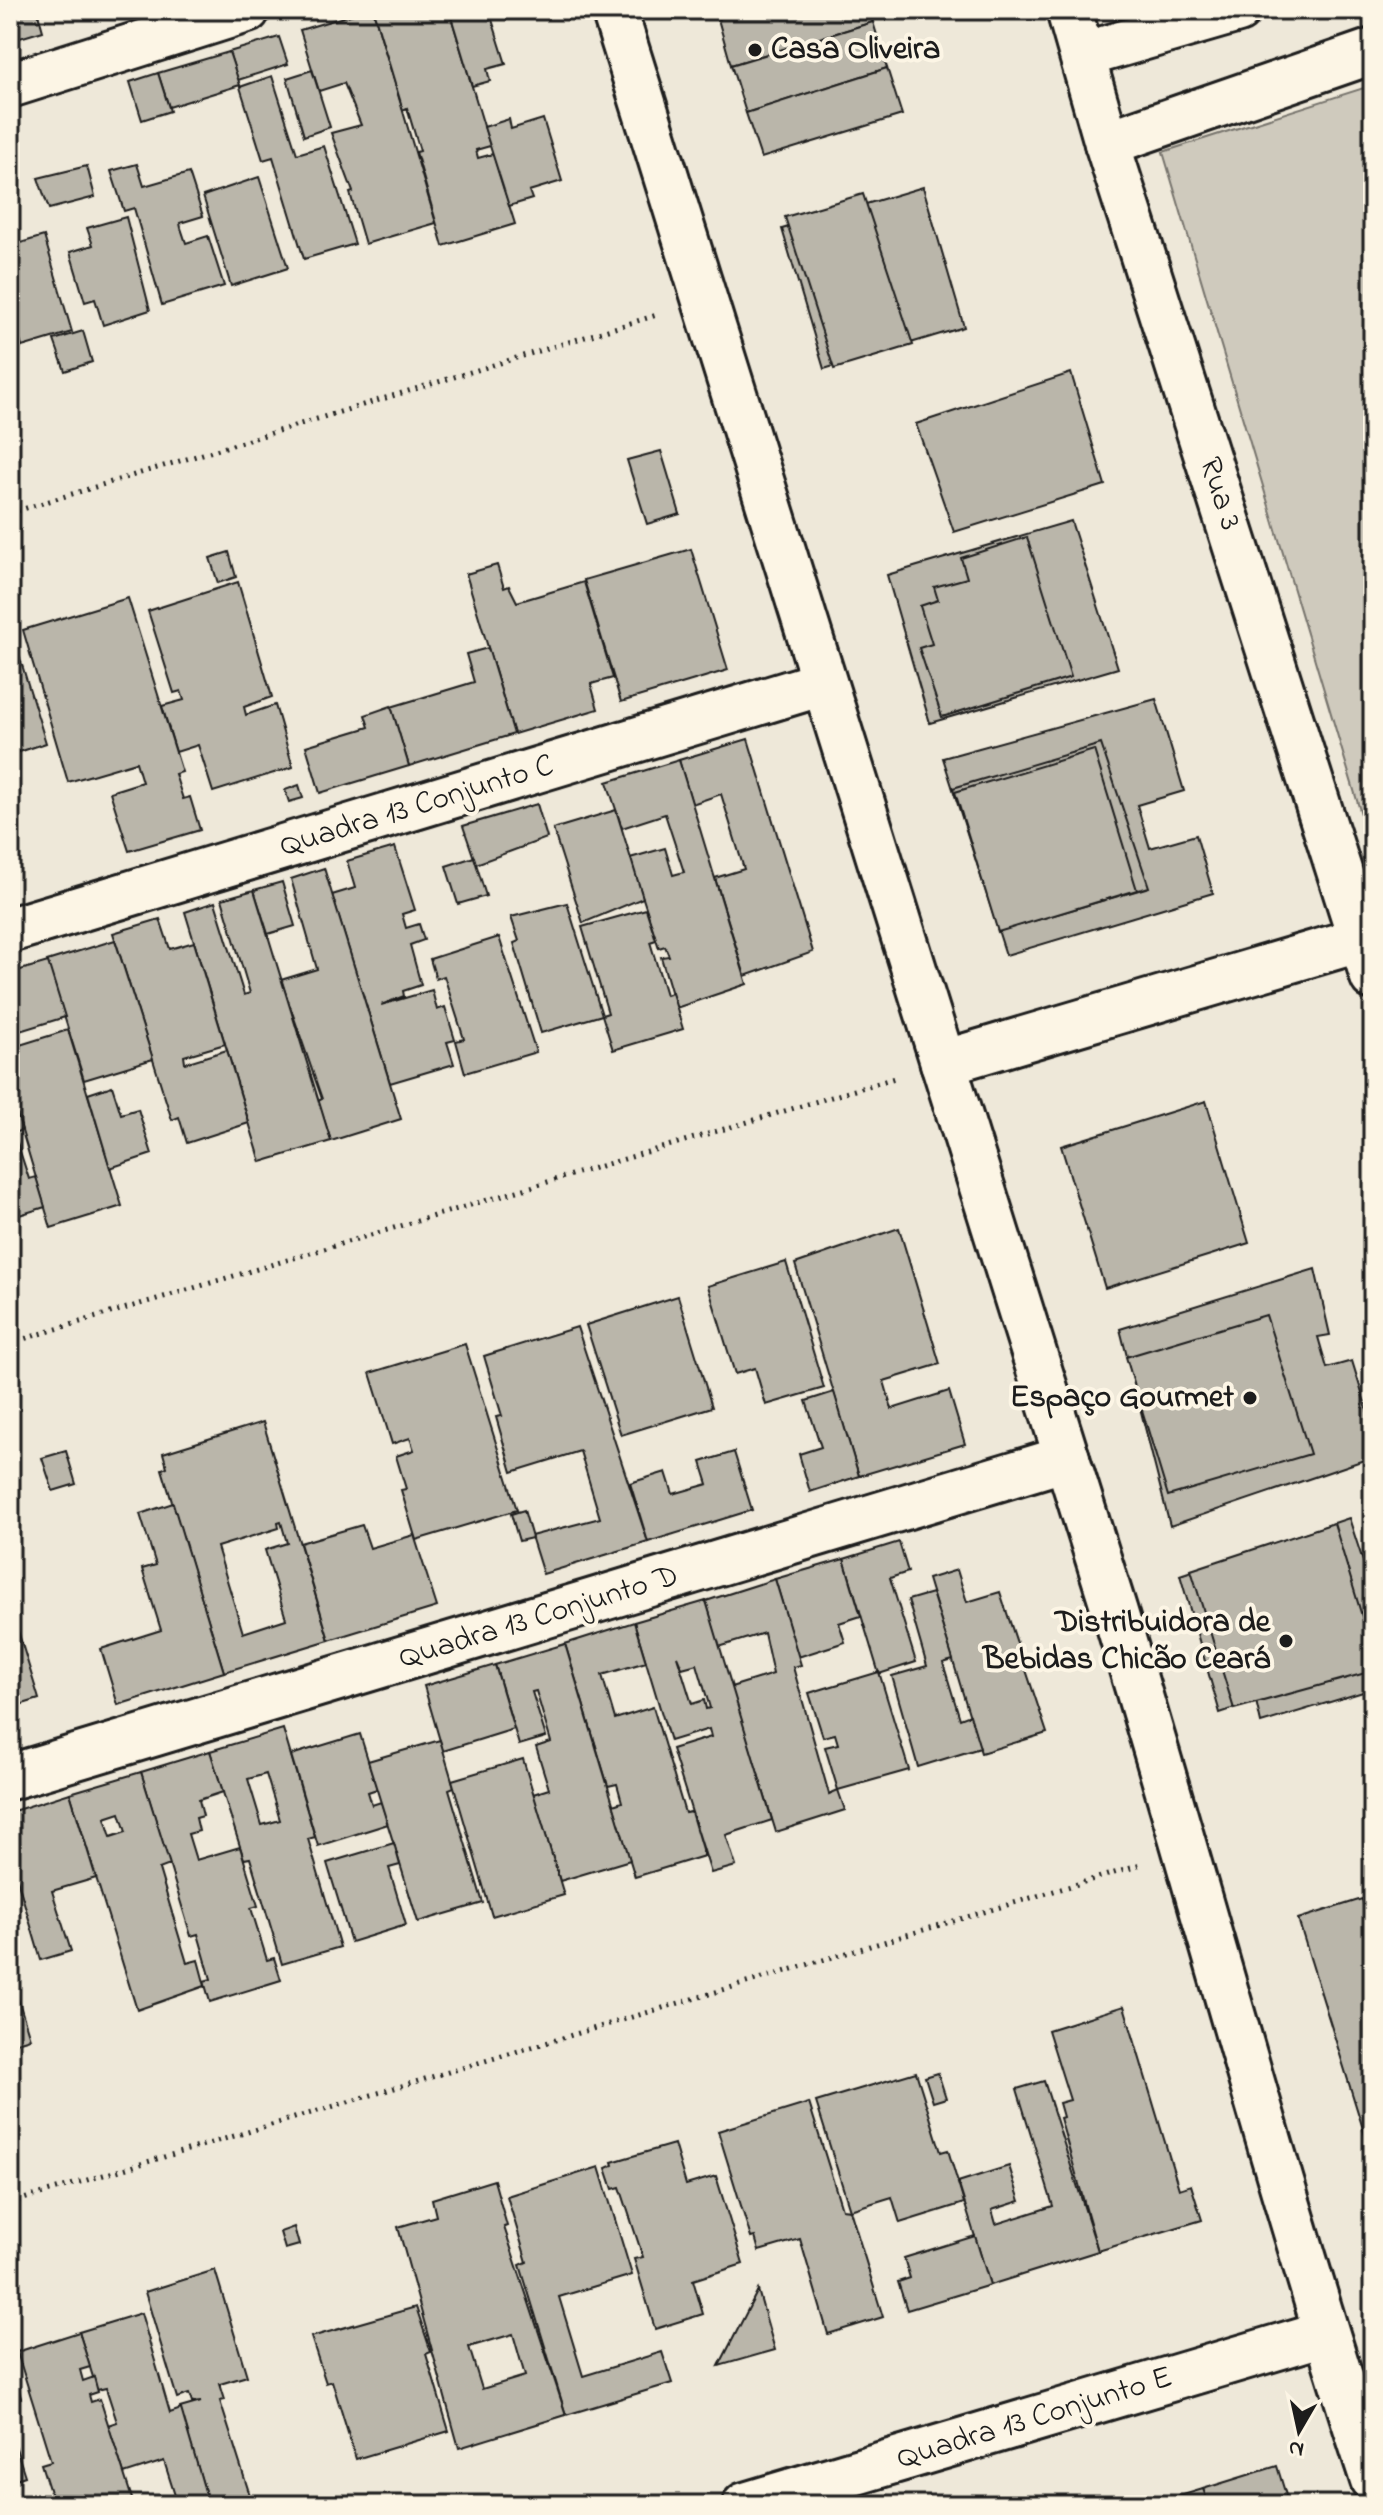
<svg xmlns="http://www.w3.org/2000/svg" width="1383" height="2515" font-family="'Indie Flower',sans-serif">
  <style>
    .green { fill: #cfcabd; stroke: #76736c; stroke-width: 2 }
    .building { fill: #bab6aa; stroke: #1c1c1c; stroke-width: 2; fill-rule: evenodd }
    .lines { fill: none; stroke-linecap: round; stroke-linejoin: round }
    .minor-casing { stroke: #1c1c1c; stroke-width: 50 }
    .major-casing { stroke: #1c1c1c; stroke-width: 50 }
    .path { stroke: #1c1c1c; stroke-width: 5; stroke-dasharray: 2 6; stroke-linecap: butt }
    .minor { stroke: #fcf5e5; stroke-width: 44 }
    .major { stroke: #fcf5e5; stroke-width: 44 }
    .poi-dot { fill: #1c1c1c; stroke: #fcf5e5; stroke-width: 3 }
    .labels { text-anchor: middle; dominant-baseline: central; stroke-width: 8; stroke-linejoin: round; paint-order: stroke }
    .poi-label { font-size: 32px; font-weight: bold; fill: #1c1c1c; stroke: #fcf5e5; text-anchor: end }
    .street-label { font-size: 32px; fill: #1c1c1c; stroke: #fcf5e5 }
  </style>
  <rect width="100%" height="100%" fill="#eee8d9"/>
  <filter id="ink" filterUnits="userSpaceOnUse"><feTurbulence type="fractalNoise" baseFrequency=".0125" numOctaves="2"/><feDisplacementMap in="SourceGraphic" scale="16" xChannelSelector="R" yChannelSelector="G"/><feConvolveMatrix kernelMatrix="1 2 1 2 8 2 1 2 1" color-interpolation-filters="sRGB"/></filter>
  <g filter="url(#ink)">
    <polygon class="green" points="1373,85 1373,854 1163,152"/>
    <g class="building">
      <polygon points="10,10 37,10 43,31 10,41"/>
      <polygon points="367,10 373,10 436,223 365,244 350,193 353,192 331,133 361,125 344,83 319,91 300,30"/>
      <polygon points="373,10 449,10 490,146 476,150 478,158 493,154 515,224 443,246 416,152 420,151 407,108 403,110"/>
      <polygon points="449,10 489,10 506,64 487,69 490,81 472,86"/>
      <polygon points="747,10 869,10 873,22 731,65 718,19"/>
      <polygon points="873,22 887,68 746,113 731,65"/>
      <polygon points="279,37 288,64 238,80 229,52"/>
      <polygon points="229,52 240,85 169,107 158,73"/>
      <polygon points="887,68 902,115 761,158 746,113"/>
      <polygon points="312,70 330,127 304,136 287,78"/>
      <polygon points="158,73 170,111 142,120 130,82"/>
      <polygon points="272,76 297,154 324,146 355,244 304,259 273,157 263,160 240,87"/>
      <polygon points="509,119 511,129 543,119 562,181 529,191 532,199 509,206 484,127"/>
      <polygon points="137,164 144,186 189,173 203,216 180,223 181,228 186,243 208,236 224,286 162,305 134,208 124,211 111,171"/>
      <polygon points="87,166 95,197 49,209 38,178"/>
      <polygon points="259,177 288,268 231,286 203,196"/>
      <polygon points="923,187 964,327 824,369 782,229"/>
      <polygon points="863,194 913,345 834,369 785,217"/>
      <polygon points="126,217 150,310 103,325 95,299 85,302 70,252 93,245 87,228"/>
      <polygon points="44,236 72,332 22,347 10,307 10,246"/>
      <polygon points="83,331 92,362 65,371 54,340"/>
      <polygon points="1071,373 1105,485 954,532 916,424"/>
      <polygon points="661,451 680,514 647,524 627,460"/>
      <polygon points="1071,521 1118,668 930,723 887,575"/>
      <polygon points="1027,537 1071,677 942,717 919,648 932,644 920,606 938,600 934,587 967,578 961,558"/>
      <polygon points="691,549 728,670 621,702 584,580"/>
      <polygon points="229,552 236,577 218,583 210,558"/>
      <polygon points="497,565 504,588 509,586 517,602 584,582 613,678 591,684 598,709 514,734 466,574"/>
      <polygon points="238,582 272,697 244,707 246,715 275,705 293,767 213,792 198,745 176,752 162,706 184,700 181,691 174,693 148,611"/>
      <polygon points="128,598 182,772 175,774 183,799 190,797 200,830 129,851 110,792 142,782 136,762 68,782 23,630"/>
      <polygon points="488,648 514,734 409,766 391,707 474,682 466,654"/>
      <polygon points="19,655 46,743 10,755 10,658"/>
      <polygon points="1156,699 1184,791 1137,805 1150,848 1196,835 1213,893 1006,955 943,758"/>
      <polygon points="391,706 409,766 320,793 306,746 369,727 365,715"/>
      <polygon points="748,739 813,952 745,976 715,878 744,869 721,794 692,804 679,760"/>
      <polygon points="1101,744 1149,887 999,931 953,788"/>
      <polygon points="1094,750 1137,890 998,932 955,792"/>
      <polygon points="679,760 747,984 676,1008 661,957 669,956 665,946 659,948 630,858 665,848 673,875 684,872 665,814 622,828 607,782"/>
      <polygon points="299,785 303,798 289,802 285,790"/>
      <polygon points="537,804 547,838 476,864 463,826"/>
      <polygon points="616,810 643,898 583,923 553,829"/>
      <polygon points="395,847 415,910 402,914 406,928 419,924 424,940 410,945 421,985 403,991 404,996 381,1005 432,990 437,1010 445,1007 455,1040 447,1042 454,1064 390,1083 332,895 355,888 347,861"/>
      <polygon points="474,857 486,896 458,904 446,866"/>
      <polygon points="324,868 401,1119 331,1141 318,1101 322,1099 281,980 317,969 291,879"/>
      <polygon points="282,882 295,926 268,934 254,890"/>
      <polygon points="254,890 331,1141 261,1162 185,912 215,902 244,995 250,993 222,899"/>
      <polygon points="567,903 602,1015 541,1033 514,943 519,941 511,917"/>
      <polygon points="646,909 656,940 650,942 666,995 672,993 683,1029 613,1050 602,1015 608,1013 582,927"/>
      <polygon points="160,919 170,949 194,942 225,1044 184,1056 185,1063 227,1050 249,1123 187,1143 179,1117 172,1120 113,933"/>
      <polygon points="499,937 536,1052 465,1073 456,1041 464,1039 444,976 436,979 430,959"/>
      <polygon points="115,940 153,1059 84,1080 47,961"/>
      <polygon points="48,962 65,1017 10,1034 10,973"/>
      <polygon points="68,1030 122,1206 51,1228 10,1091 10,1048"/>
      <polygon points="112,1086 121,1114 138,1109 152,1154 110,1168 88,1094"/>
      <polygon points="10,1091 22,1130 14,1133 29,1179 36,1177 45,1207 10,1218"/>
      <polygon points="1206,1101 1249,1243 1105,1288 1061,1146"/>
      <polygon points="899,1228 940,1364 884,1381 892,1409 949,1391 965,1444 859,1476 795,1264"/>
      <polygon points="786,1262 824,1388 766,1405 755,1368 735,1374 708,1286"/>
      <polygon points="1315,1269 1330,1335 1318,1337 1327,1368 1352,1361 1373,1429 1373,1457 1170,1526 1120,1329"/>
      <polygon points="678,1296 712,1407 621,1435 586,1325"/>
      <polygon points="1266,1315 1310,1454 1168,1496 1126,1357"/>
      <polygon points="577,1327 648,1542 543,1574 531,1536 600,1518 580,1451 512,1472 496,1417 502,1416 484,1356"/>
      <polygon points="465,1344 517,1510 416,1540 401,1490 406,1489 396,1456 414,1450 410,1438 392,1444 370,1373"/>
      <polygon points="834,1392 859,1476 810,1492 799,1454 821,1447 806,1401"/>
      <path d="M263,1422L329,1640L224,1672L162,1469L167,1467L163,1453ZM281,1522L287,1543L265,1550L286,1619L243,1633L217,1547L279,1528L278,1523Z"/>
      <polygon points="66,1451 76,1484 53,1491 42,1458"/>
      <polygon points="734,1452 752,1510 648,1542 630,1483 666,1472 673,1494 708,1484 701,1462"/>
      <polygon points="173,1503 224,1672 118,1705 101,1649 161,1630 142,1569 156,1565 140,1514"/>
      <polygon points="524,1510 532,1538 519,1541 511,1514"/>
      <polygon points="1349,1518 1373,1592 1373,1689 1261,1723 1256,1701 1220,1713 1180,1575"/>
      <polygon points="1334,1523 1373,1653 1373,1671 1234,1709 1191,1570"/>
      <polygon points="362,1525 370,1548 414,1535 437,1607 329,1640 300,1543"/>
      <polygon points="899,1542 908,1572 890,1578 916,1662 879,1674 844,1559"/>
      <polygon points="844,1559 861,1616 839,1623 845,1642 798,1657 775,1579"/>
      <polygon points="957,1570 967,1602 1000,1592 1047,1733 981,1753 928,1579"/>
      <polygon points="775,1579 801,1665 793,1667 829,1794 838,1790 845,1810 776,1832 731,1687 773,1674 764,1633 719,1647 706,1601"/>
      <polygon points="932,1593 953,1660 943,1663 960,1719 970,1715 980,1748 918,1767 892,1676 927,1666 908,1600"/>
      <path d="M706,1601L772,1820L726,1835L736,1866L711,1873L672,1749L711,1737L709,1729L670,1741L634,1622ZM677,1656L682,1668L697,1664L710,1708L706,1709L704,1700L692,1704Z"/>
      <polygon points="10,1605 39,1699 10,1708"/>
      <polygon points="634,1622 646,1662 602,1675 615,1719 653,1707 685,1813 691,1812 704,1856 635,1877 613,1805 622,1802 617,1784 608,1786 565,1644"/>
      <polygon points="565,1644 630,1860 560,1881 533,1794 549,1789 536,1747 551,1742 536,1691 532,1692 546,1737 519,1745 495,1665"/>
      <polygon points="495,1665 514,1729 443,1751 424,1686"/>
      <polygon points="879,1672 909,1770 838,1790 825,1747 838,1744 835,1734 823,1737 809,1693"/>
      <path d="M283,1729L315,1837L308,1839L340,1947L282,1964L250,1858L244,1859L210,1751ZM266,1774L280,1820L262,1825L248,1779Z"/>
      <polygon points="360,1734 377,1789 368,1792 372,1805 381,1802 388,1824 318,1846 291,1755"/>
      <polygon points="440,1740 454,1787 449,1789 483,1903 418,1922 368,1761"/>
      <polygon points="210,1751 223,1792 199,1800 203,1816 196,1818 199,1831 188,1834 196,1860 240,1847 258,1906 251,1908 267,1960 274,1958 281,1980 210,2002 204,1981 211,1979 198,1934 191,1936 141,1772"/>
      <polygon points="523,1759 564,1895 492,1916 452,1780"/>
      <path d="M141,1772L170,1865L159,1869L187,1963L198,1960L205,1986L137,2010L70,1793ZM120,1813L126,1832L111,1837L105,1818Z"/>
      <polygon points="70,1793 96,1878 52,1891 71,1951 41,1960 10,1855 10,1812"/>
      <polygon points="394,1843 400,1865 389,1868 406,1925 351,1942 327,1863"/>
      <polygon points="1362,1899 1373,1933 1373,2161 1298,1919"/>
      <polygon points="10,1972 30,2038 10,2044"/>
      <polygon points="1124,2006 1179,2189 1191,2185 1202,2220 1098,2251 1060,2118 1063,2117 1059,2103 1070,2100 1048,2030"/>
      <polygon points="916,2072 941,2152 948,2150 964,2203 900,2223 892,2197 850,2210 816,2102"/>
      <polygon points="938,2073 946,2098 933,2102 925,2077"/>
      <polygon points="1044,2081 1098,2251 990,2285 958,2182 1009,2166 1020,2201 992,2210 996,2224 1053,2206 1017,2089"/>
      <polygon points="809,2103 842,2209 850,2210 883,2317 828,2334 800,2239 759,2251 755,2237 751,2238 718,2131"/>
      <polygon points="674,2144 686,2185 716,2176 743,2264 693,2280 703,2314 655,2329 634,2259 643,2257 620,2187 613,2189 606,2168 613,2165 612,2162"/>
      <polygon points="599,2167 632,2275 559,2297 583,2376 662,2352 672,2383 566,2415 520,2265 527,2262 507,2196"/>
      <path d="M494,2180L507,2226L504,2227L566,2415L459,2448L398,2227L436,2216L432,2199ZM513,2334L525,2376L482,2389L469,2347Z"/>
      <polygon points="294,2227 299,2245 285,2249 280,2232"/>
      <polygon points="975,2236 990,2285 907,2310 898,2282 910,2278 904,2258"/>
      <polygon points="215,2270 247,2376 220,2384 225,2400 220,2401 253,2505 209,2505 180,2408 201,2402 192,2403 189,2394 177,2398 145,2292"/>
      <polygon points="758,2290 775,2350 719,2366"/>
      <polygon points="416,2307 431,2352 426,2354 449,2431 356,2459 332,2381 326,2383 311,2337"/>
      <polygon points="141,2313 170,2413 181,2409 209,2505 178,2505 164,2461 124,2474 108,2425 117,2422 106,2388 97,2390 79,2332"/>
      <polygon points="79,2332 90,2367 80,2370 83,2381 94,2377 98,2392 89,2395 91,2402 100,2399 134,2505 94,2505 100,2503 98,2498 75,2505 54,2505 41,2464 51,2461 17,2352"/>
      <polygon points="10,2359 21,2398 10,2402"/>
      <polygon points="10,2429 25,2476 10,2481"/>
      <polygon points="1277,2466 1289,2505 1259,2505 1257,2500 1240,2505 1209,2505 1203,2489"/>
      <polygon points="1203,2489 1209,2505 1150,2505"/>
    </g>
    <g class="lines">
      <g class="minor-casing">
        <g id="minor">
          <path d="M614,10C778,544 950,1075 1114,1609C1202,1899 1279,2192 1373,2480"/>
          <polyline points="10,85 247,10"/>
          <polyline points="10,930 823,683"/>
          <polyline points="943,1063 1362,939 1373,941"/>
          <polyline points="10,1777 1067,1458"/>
          <polyline points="745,2505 1325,2333"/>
        </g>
      </g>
      <g class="major-casing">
        <g id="major">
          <polyline points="1069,10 1107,143 1373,977"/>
          <polyline points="1083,55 1238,10"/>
          <polyline points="1107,143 1373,51"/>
        </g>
      </g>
      <g class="path">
        <polyline points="10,513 660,314"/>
        <polyline points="10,1343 898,1077"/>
        <polyline points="10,2203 1141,1865"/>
      </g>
      <use href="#minor" class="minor"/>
      <use href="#major" class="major"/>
    </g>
  </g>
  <g class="poi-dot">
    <circle cx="755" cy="50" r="8"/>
    <circle cx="1250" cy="1398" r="8"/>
    <circle cx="1286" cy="1641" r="8"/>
  </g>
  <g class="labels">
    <g class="poi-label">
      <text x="771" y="50" text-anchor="start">Casa Oliveira</text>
      <text x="1234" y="1398">Espaço Gourmet</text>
      <text x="1270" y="1623">Distribuidora de<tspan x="1270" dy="37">Bebidas Chicão Ceará</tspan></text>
    </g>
    <g class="street-label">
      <text transform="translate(1219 494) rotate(72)">Rua 3</text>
      <text transform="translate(417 807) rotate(-17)">Quadra 13 Conjunto C</text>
      <text transform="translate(539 1618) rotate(-17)">Quadra 13 Conjunto D</text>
      <text transform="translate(1035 2419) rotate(-17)">Quadra 13 Conjunto E</text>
    </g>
  </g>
  <rect width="1383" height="2515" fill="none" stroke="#fcf5e5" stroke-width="40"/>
  <rect x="20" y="20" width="1343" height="2475" fill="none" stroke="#1c1c1c" stroke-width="3" filter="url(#ink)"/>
  <g transform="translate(1299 2431) rotate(189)" stroke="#fcf5e5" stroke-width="6" paint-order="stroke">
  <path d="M0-6L14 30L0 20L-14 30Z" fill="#1c1c1c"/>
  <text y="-12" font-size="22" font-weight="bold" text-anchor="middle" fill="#1c1c1c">N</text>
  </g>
</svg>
